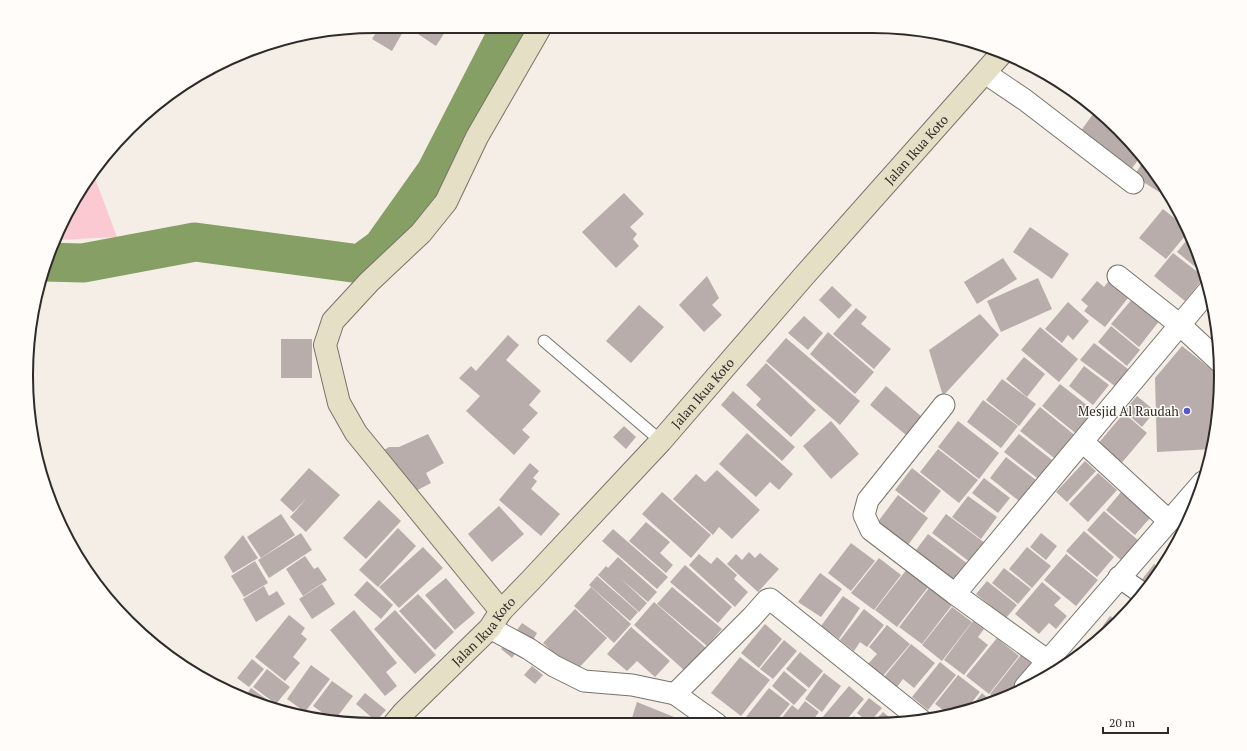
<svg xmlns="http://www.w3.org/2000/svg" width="1247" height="751" font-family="'PT Serif',serif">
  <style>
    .green { fill: #fac9d1 }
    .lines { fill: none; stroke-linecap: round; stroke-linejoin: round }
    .river { stroke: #869f64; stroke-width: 39 }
    .building { fill: #b8adaa }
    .lane-casing { stroke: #79726b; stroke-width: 13 }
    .street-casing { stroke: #79726b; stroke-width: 23 }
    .secondary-casing { stroke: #79726b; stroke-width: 24 }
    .lane { stroke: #fff; stroke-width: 11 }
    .street { stroke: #fff; stroke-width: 21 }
    .secondary { stroke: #e5dfc5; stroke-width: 22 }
    .poi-dot { fill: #5757cf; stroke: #fffcf9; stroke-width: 1.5 }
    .labels { text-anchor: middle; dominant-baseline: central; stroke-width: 3; stroke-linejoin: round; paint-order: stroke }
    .street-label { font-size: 13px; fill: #2e2b28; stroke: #fffcf9 }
    .poi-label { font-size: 13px; fill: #2e2b28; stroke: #fffcf9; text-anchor: end }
    .rim { fill: none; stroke: #2e2b28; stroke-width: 2 }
  </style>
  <rect width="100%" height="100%" fill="#f5eee6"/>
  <polygon class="green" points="93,173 117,237 57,240"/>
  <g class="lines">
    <polyline class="river" points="45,262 83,263 195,242 360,264 382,248 436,172 511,26"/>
  </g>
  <g class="building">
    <polygon points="380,26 397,26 404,30 392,51 372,39"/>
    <polygon points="406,26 449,26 436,46"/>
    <polygon points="1096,110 1119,129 1141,156 1127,175 1077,136"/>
    <polygon points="1144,160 1164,184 1159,192 1134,176"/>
    <polygon points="624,193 644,214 630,227 637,234 633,239 639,246 616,268 582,232"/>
    <polygon points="1163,209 1187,228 1189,231 1166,259 1139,238"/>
    <polygon points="1030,227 1069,254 1052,279 1013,252"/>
    <polygon points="1191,235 1194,242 1204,274 1177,252"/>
    <polygon points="1173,253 1204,277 1185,301 1154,276"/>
    <polygon points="1003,258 1017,279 977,304 964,282"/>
    <polygon points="707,276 719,298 712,305 722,315 704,332 679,305"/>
    <polygon points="1038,278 1052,309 1001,332 987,301"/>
    <polygon points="1097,281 1104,287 1108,282 1128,298 1105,327 1084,311 1088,306 1081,300"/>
    <polygon points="832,286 852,305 839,319 819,300"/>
    <polygon points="1133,298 1160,320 1139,347 1111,324"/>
    <polygon points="1068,302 1089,321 1073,340 1068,335 1062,343 1045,329"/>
    <polygon points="639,305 664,327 631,363 606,341"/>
    <polygon points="856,308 867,317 861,324 891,349 874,369 833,334"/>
    <polygon points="980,314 999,335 943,396 929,350"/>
    <polygon points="804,316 823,333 808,350 788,333"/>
    <polygon points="1111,326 1140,350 1127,366 1098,342"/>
    <polygon points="1040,327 1078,359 1059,382 1021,350"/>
    <polygon points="828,332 874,372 855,394 810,354"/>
    <polygon points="508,335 519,345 506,360 541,391 529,405 538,413 522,430 530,437 514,455 466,411 480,396 459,378 471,366 476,371"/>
    <polygon points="786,338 860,401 840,425 766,361"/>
    <rect x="281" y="339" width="31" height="39"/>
    <polygon points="1094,343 1132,372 1119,389 1080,360"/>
    <polygon points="1182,346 1221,377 1214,444 1213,449 1157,452 1155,378"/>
    <polygon points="1024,357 1045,374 1027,397 1006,379"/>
    <polygon points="766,363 816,410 791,437 756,405 761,399 746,385"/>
    <polygon points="1084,366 1109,385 1093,405 1069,386"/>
    <polygon points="1002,379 1036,404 1019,426 986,400"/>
    <polygon points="1060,384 1097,413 1079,436 1042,406"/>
    <polygon points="886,386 922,417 906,435 870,405"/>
    <polygon points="733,391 795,447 782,461 721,405"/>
    <polygon points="1137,396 1155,411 1142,427 1124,411"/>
    <polygon points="983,400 1018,426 1001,448 967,422"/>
    <polygon points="1040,407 1077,437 1058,461 1020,431"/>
    <polygon points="1124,413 1147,433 1119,466 1096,446"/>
    <polygon points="831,421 859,454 831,479 803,446"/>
    <polygon points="958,421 999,453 979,479 938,447"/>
    <polygon points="624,426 636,437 626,449 613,437"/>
    <polygon points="747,433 793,474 779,490 770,482 756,497 719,464"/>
    <polygon points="428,434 444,463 426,473 431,483 408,495 377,454 389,447 399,447"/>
    <polygon points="1019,434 1056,463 1041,481 1004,452"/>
    <polygon points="938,449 978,480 959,503 920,472"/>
    <polygon points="1006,457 1036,480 1019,501 990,478"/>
    <polygon points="1085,461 1096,471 1067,502 1056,492"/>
    <polygon points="530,463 539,471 533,478 537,481 531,489 560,514 541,536 499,500"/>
    <polygon points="309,468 340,495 306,532 290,517 307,498 293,512 280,500"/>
    <polygon points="912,468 941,491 924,513 895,490"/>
    <polygon points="717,470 760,510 732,539 719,527 713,535 673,499 696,474 705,482"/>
    <polygon points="1098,473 1117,490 1088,522 1069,504"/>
    <polygon points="984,478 1010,498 998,513 972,493"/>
    <polygon points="662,492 711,535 691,558 642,514"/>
    <polygon points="1121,492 1150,518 1135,535 1106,510"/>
    <polygon points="898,495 928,518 908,545 877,523"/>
    <polygon points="968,496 997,517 981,539 952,517"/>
    <polygon points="379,500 401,521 366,559 343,538"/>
    <polygon points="499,506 524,534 492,562 468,534"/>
    <polygon points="1104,511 1139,541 1122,561 1087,530"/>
    <polygon points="281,514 295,535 261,558 247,537"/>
    <polygon points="946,514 985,543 971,563 932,533"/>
    <polygon points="646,522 670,542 660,553 673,565 666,573 629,541"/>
    <polygon points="398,528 416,546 378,587 359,570"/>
    <polygon points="613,529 668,577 657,589 602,541"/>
    <polygon points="1084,531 1114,557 1097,577 1066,551"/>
    <polygon points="301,533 312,550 269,578 258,560"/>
    <polygon points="1041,533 1057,546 1046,560 1030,547"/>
    <polygon points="928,534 968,564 953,584 913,554"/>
    <polygon points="1180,534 1181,534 1171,554 1168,552"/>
    <polygon points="243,535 258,558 233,573 224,557"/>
    <polygon points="851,543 875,561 851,591 828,573"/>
    <polygon points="423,547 443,568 399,608 379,587"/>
    <polygon points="1027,547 1051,566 1032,588 1009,569"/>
    <polygon points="749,552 755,558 760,553 779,569 758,592 727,564 736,554 742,560"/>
    <polygon points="1165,553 1169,556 1163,568 1157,563"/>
    <polygon points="699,554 711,564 717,557 737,575 734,579 748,592 735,607 689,565"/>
    <polygon points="1066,554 1098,580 1076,606 1044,580"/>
    <polygon points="305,556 314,569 318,567 327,580 303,596 286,569"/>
    <polygon points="618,557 657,592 648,602 620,578 647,603 639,612 598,575 606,566 608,568"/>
    <polygon points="879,558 901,575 874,610 851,593"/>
    <polygon points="255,561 268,583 244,597 231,576"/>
    <polygon points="1154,564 1162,570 1147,587 1140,582"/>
    <polygon points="685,565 732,607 718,623 670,582"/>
    <polygon points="1004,568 1031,589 1018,604 992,583"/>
    <polygon points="907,569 929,586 897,627 875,610"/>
    <polygon points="820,573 842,589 821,617 798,602"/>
    <polygon points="597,576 638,612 630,621 589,585"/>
    <polygon points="446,578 475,613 455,630 425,595"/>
    <polygon points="367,581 393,605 381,619 354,595"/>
    <polygon points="987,581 1017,605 1006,618 976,594"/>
    <polygon points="1042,582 1061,598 1054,605 1067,616 1056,629 1049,623 1039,634 1015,614"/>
    <polygon points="322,584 335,604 312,619 299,599"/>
    <polygon points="264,586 269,596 277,591 285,604 256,622 243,599"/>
    <polygon points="591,587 631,624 614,643 574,606"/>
    <polygon points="672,587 722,629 707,646 657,604"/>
    <polygon points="929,588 952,605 922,644 899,627"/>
    <polygon points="418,594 454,632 435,650 399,611"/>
    <polygon points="843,596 860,608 839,639 821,626"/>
    <polygon points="654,602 706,648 685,671 634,625"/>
    <polygon points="952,607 972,622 942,661 922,645"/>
    <polygon points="575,609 607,638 575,672 543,643"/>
    <polygon points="864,609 884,625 867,647 860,642 854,651 840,640"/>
    <polygon points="354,610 397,663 386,672 397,686 385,696 330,630"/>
    <polygon points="395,610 436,655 415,674 374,629"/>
    <polygon points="289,615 305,628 301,634 307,639 293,657 300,663 285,681 255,657"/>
    <polygon points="1110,616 1117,621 1102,638 1092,646 1090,644"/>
    <polygon points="973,621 984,629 978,637 988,645 964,675 944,660"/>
    <polygon points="522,623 537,633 533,640 517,630"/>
    <polygon points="765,624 782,639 759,668 741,653"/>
    <polygon points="887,625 910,644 883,676 868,664 877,654 869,647"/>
    <polygon points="631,627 670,661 655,677 637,661 627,671 607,654"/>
    <polygon points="997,638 1019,656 989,694 966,676"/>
    <polygon points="784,640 797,651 773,679 760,669"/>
    <polygon points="507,643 517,651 512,658 501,649"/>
    <polygon points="911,644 935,663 914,688 903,679 897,687 884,677"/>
    <polygon points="800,652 823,671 809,688 786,669"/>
    <polygon points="1021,655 1032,664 1008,694 996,699 990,694"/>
    <polygon points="740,657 770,680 741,716 711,693"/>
    <polygon points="252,659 264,669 249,687 237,678"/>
    <polygon points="940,662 956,675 928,710 912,697"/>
    <polygon points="311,665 330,679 305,712 287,699"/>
    <polygon points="532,666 543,675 535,684 524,675"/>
    <polygon points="267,669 290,687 276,704 253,687"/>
    <polygon points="784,671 807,690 794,705 772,686"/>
    <polygon points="824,673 841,686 822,712 805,699"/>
    <polygon points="958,675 980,692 964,712 950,715 935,704"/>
    <polygon points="332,681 353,696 334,721 313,706"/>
    <polygon points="849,686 864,699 843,724 828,724 821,719"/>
    <polygon points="251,688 276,706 274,708 263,706 245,697"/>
    <polygon points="769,688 790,704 774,724 755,724 746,717"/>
    <polygon points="365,693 386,710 376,721 356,704"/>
    <polygon points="982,693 991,701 968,711"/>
    <polygon points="869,698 882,708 869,723 857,713"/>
    <polygon points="805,701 819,712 810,724 777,724 792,705 798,710"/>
    <polygon points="637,702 679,719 676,724 630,724"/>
    <polygon points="883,712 894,721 891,724 872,724"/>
    <polygon points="854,716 865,724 847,724"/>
  </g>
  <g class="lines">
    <g class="lane-casing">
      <polyline id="lane" points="544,341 661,441"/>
    </g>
    <g class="street-casing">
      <g id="street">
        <polyline points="985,73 1025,100 1133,183"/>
        <polyline points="1118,276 1180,325 1220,362"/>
        <polyline points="944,405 868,500 864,515 871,530 955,594 1059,669"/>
        <polyline points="1083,442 1169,521"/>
        <polyline points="1119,577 1142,593"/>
        <polyline points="955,594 1209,290"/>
        <polyline points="490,628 529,649 554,666 584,681 632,685 675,694 717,724"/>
        <polyline points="1025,687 1203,482"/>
        <polyline points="675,694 752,617 767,600 770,599 921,720"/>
      </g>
    </g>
    <g class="secondary-casing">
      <g id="secondary">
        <polyline points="501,611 356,433 339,403 325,345 333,321 369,282 421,233 446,202 477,137 541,26"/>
        <path id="s1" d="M394,724L404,712L490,628L501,611L531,580L661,441L803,277L1002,53"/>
      </g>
    </g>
    <use href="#lane" class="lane"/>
    <use href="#street" class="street"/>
    <use href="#secondary" class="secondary"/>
  </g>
  <circle class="poi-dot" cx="1187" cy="411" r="4"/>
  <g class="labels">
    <g class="street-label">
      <text stroke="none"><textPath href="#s1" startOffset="777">Jalan Ikua Koto</textPath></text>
      <text stroke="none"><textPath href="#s1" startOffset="453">Jalan Ikua Koto</textPath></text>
      <text stroke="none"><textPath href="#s1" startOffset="129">Jalan Ikua Koto</textPath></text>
    </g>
    <g class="poi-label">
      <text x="1179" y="411">Mesjid Al Raudah</text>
    </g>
  </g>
  <path d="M0 0H1247V751H0ZM375 33H872A342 342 0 0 1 1214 375V376A342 342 0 0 1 872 718H375A342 342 0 0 1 33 376V375A342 342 0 0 1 375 33Z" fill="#fffcf9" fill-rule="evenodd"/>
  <path class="rim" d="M375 33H872A342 342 0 0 1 1214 375V376A342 342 0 0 1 872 718H375A342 342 0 0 1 33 376V375A342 342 0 0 1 375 33Z"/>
  <path d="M1103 727v6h65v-6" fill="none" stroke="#2e2b28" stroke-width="2"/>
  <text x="1109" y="727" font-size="12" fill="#2e2b28" stroke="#fffcf9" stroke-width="3" paint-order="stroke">20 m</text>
</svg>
